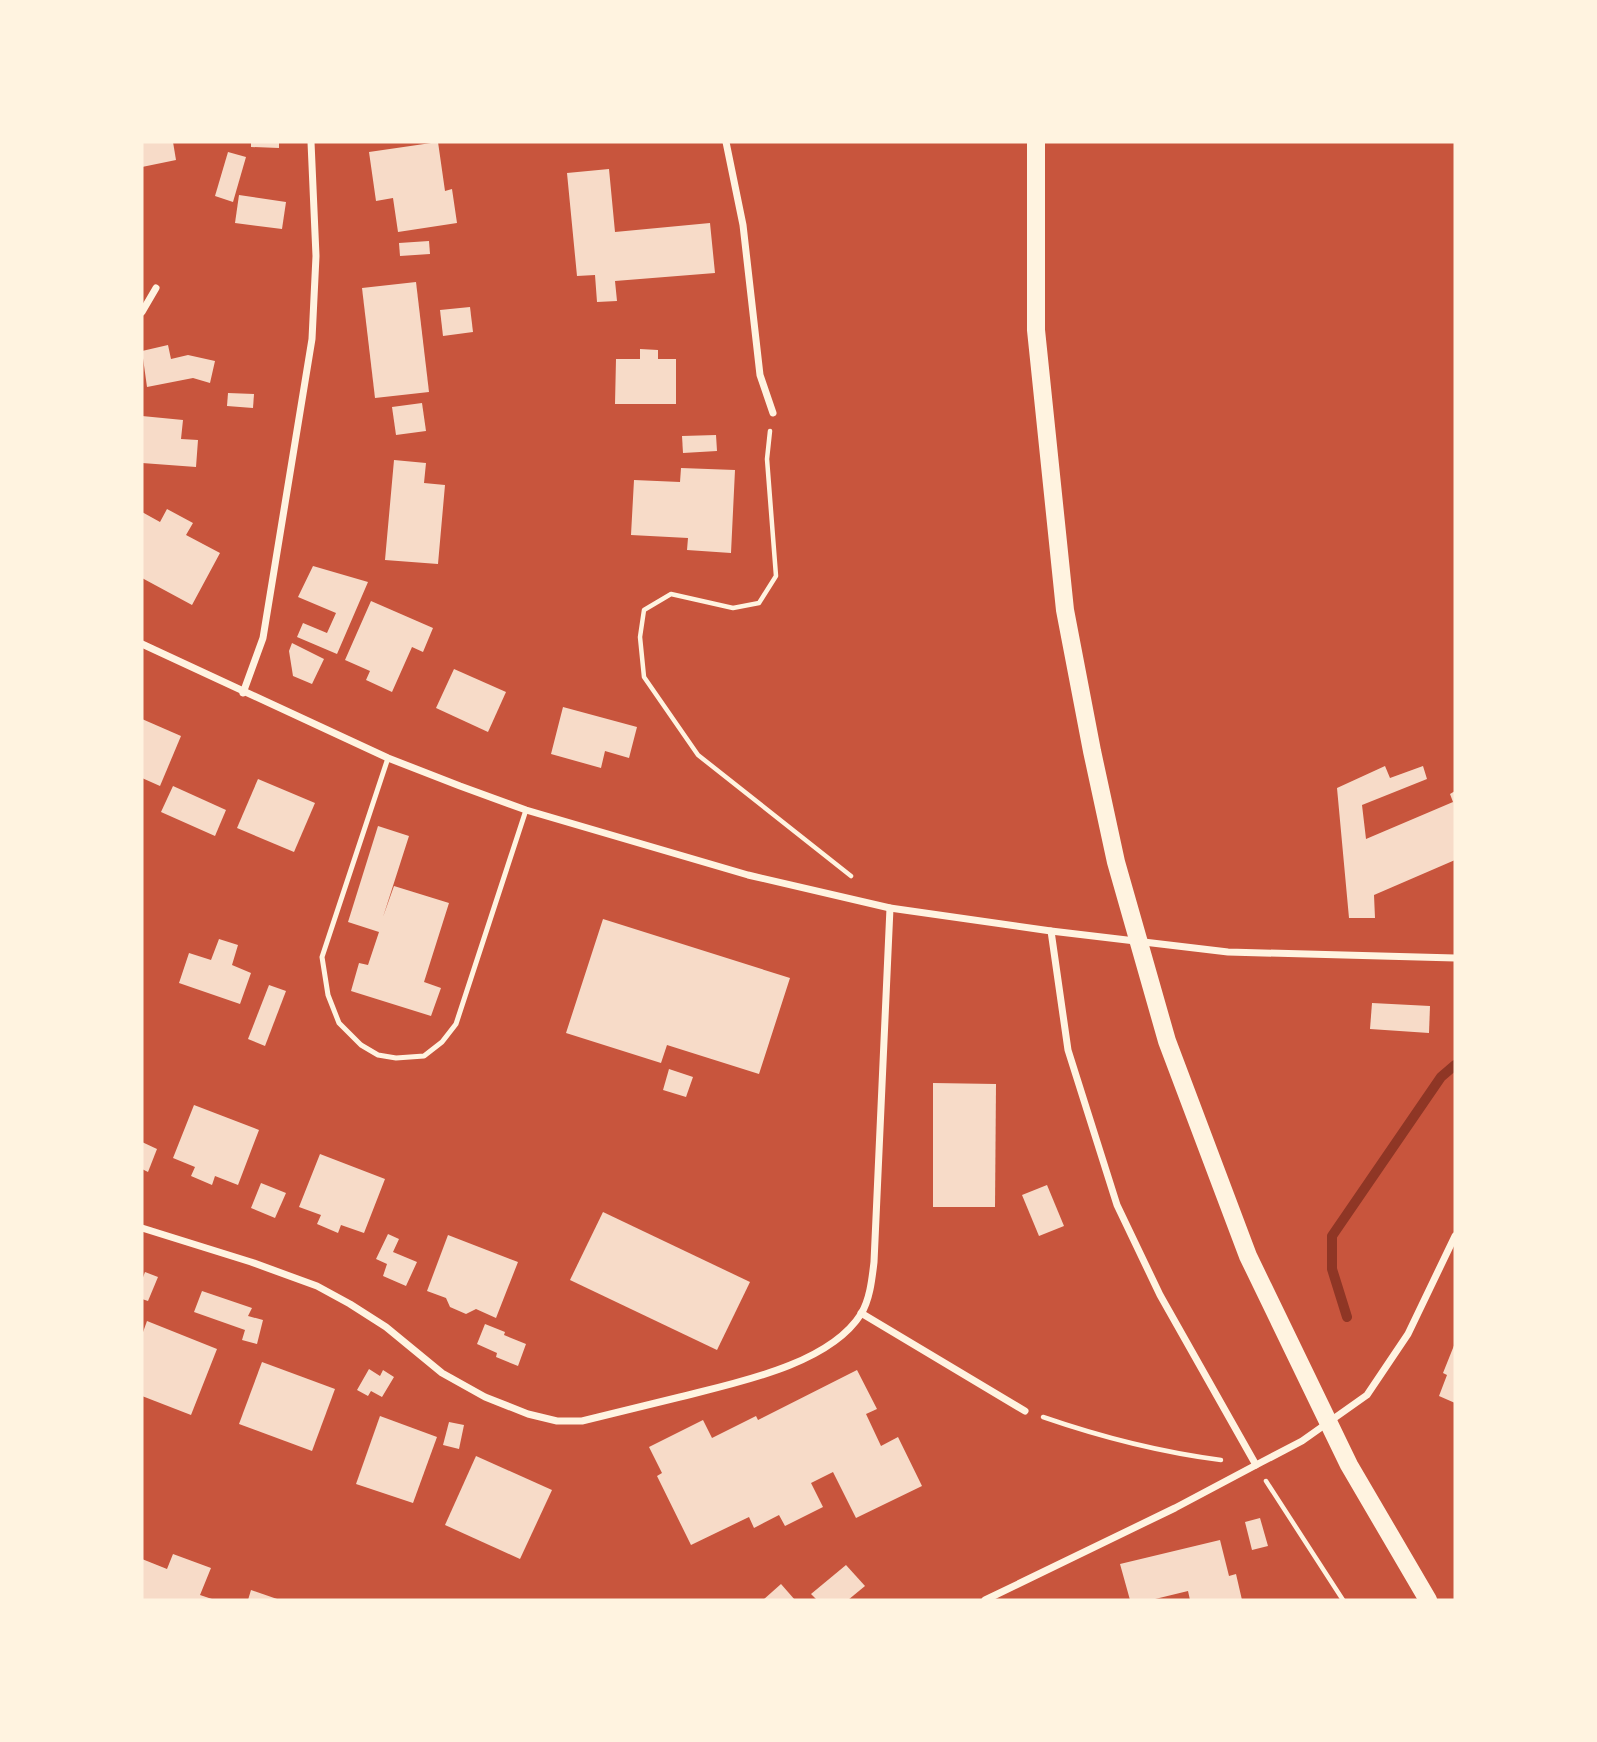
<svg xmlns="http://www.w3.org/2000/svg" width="1597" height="1742" font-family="Georgia,serif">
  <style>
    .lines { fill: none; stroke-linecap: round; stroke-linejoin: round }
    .stream { stroke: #8f3625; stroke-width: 10 }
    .building { fill: #f7dbc8 }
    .path { stroke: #fff3e0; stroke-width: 4.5 }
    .service { stroke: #fff3e0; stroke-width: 5 }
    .minor { stroke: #fff3e0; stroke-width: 7 }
    .primary { stroke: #fff3e0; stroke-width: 18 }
  </style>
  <rect width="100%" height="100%" fill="#c8553d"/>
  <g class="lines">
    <polyline class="stream" points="1347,1317 1332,1269 1332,1236 1441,1077 1455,1065"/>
  </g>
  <g class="building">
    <polygon points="142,142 173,142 176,160 142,167"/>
    <polygon points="251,142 279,142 279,148 251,147"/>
    <polygon points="438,142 445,191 452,189 457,223 398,232 393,198 376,201 369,152"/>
    <polygon points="228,152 246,157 233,202 215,196"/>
    <polygon points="609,169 615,232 710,223 715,273 615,281 617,301 597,302 595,275 577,276 567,173"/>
    <polygon points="239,195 286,202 282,229 235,223"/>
    <polygon points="429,241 430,254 400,256 399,243"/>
    <polygon points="416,282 429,392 375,398 362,288"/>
    <polygon points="470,307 473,332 443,336 440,310"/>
    <polygon points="168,345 171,359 188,355 215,361 210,383 193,378 147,387 142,351"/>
    <polygon points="640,349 658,350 658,359 676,359 676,404 615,404 616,359 640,359"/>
    <polygon points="228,393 254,394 253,408 227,406"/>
    <polygon points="422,403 426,431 396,435 392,407"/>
    <polygon points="142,416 183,420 181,439 198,440 196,467 142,463"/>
    <polygon points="716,435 717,451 683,453 682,436"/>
    <polygon points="394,460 426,463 424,483 445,485 438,564 385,560"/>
    <polygon points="681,468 735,470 731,553 687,550 688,538 631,535 634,480 680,482"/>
    <polygon points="167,509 193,523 186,535 220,553 192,605 142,578 142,512 160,522"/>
    <polygon points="313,566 368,582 337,654 297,637 303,623 327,633 336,613 298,597"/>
    <polygon points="371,601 433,628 423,652 412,647 392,692 366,680 370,671 345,660"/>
    <polygon points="292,643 324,659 312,684 293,676 289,651"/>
    <polygon points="454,669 506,692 488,732 436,708"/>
    <polygon points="563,707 637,727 629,758 605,751 601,768 551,754"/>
    <polygon points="142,719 181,736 160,786 142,778"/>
    <polygon points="1385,766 1390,778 1423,766 1427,779 1362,805 1366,839 1453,802 1450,794 1455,791 1455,860 1374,895 1375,918 1349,918 1337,788"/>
    <polygon points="258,779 315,803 294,852 237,828"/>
    <polygon points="173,786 226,810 215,836 161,812"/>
    <polygon points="378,826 409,836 383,917 394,886 449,903 424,982 441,988 431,1016 351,991 359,963 368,965 379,932 348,922"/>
    <polygon points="603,919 790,978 759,1074 667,1045 661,1063 566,1033"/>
    <polygon points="219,939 238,945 232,965 251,973 240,1004 179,983 189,953 211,960"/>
    <polygon points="269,985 286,991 265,1046 248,1039"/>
    <polygon points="1372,1003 1430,1006 1429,1033 1370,1029"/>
    <polygon points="669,1069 693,1077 686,1097 663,1090"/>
    <polygon points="933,1083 996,1084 995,1207 933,1207"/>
    <polygon points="194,1105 259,1130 238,1185 215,1176 212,1185 191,1176 195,1167 173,1158"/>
    <polygon points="142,1142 157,1149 148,1172 142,1169"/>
    <polygon points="320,1154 385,1179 364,1233 341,1225 338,1233 317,1224 321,1215 299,1207"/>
    <polygon points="261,1183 286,1193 275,1218 251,1208"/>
    <polygon points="1047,1185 1064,1226 1039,1236 1022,1195"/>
    <polygon points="603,1212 750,1282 717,1350 570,1280"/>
    <polygon points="388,1234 399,1239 393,1252 417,1262 406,1286 383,1276 387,1264 376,1259"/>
    <polygon points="448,1235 518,1262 496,1318 476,1309 466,1314 450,1307 446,1298 427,1291"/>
    <polygon points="145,1272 158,1277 148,1301 142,1299 142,1280"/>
    <polygon points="202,1291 252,1308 248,1316 263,1320 257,1344 242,1340 245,1330 194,1312"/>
    <polygon points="147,1321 217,1349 191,1415 142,1396 142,1335"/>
    <polygon points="485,1324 505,1332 504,1335 526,1344 518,1366 496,1357 497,1353 477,1344"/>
    <polygon points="1455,1343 1455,1403 1439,1396 1447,1375 1443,1373"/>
    <polygon points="262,1362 335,1389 312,1451 239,1424"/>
    <polygon points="369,1369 380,1376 383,1370 394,1377 382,1397 371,1391 368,1396 357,1390"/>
    <polygon points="857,1370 877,1409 866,1414 881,1446 898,1437 922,1486 856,1518 833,1472 811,1483 823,1507 785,1526 779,1515 754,1528 749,1517 691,1545 657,1476 662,1473 649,1447 703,1420 712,1438 756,1416 758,1420"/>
    <polygon points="380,1416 437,1437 413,1503 356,1484"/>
    <polygon points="449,1422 464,1425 459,1449 443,1445"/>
    <polygon points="476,1456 552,1490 520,1559 445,1525"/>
    <polygon points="1260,1518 1268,1546 1252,1550 1245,1522"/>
    <polygon points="1220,1540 1229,1576 1236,1574 1242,1600 1190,1600 1188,1591 1151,1600 1130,1600 1120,1564"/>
    <polygon points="173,1554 211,1568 200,1595 215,1600 142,1600 142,1559 167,1569"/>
    <polygon points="846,1565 865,1586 848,1600 817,1600 811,1594"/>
    <polygon points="781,1584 795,1600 763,1600"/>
    <polygon points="251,1590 280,1600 248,1600"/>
  </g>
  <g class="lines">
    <g class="path">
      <polyline points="770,431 767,459 776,576 759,603 733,608 671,594 644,610 640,637 644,677 698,755 851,876"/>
      <path d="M1043,1417C1101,1437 1159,1452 1221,1460"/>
      <polyline points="1266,1481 1343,1600"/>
    </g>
    <polyline class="service" points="388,758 322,957 328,995 339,1023 361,1045 378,1055 396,1058 424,1056 442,1042 456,1024 526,810"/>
    <g class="minor">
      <polyline points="726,142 743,225 760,375 773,413"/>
      <polyline points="142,312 156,288"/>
      <polyline points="142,644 388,758 460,786 526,810 748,875 890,908 1051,931 1228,952 1455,958"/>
      <polyline points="243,693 263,638 312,339 316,256 311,142"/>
      <path d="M142,1228L251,1262L317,1286L350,1304L386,1327L442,1373L485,1397L528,1414L557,1421H582C615,1413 648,1405 680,1397C735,1383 829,1365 861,1314C870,1299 872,1279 874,1262L890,908"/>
      <polyline points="861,1313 1025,1411"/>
      <polyline points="1256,1465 1302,1441 1367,1395 1408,1334 1455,1236"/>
      <polyline points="985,1600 1175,1508 1256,1465 1160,1295 1117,1205 1068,1050 1051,931"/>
    </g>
    <polyline class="primary" points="1036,142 1036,330 1065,610 1092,751 1116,862 1167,1041 1248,1256 1349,1465 1428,1600"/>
  </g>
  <rect width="1597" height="1742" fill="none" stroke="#fff3e0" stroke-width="287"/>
</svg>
